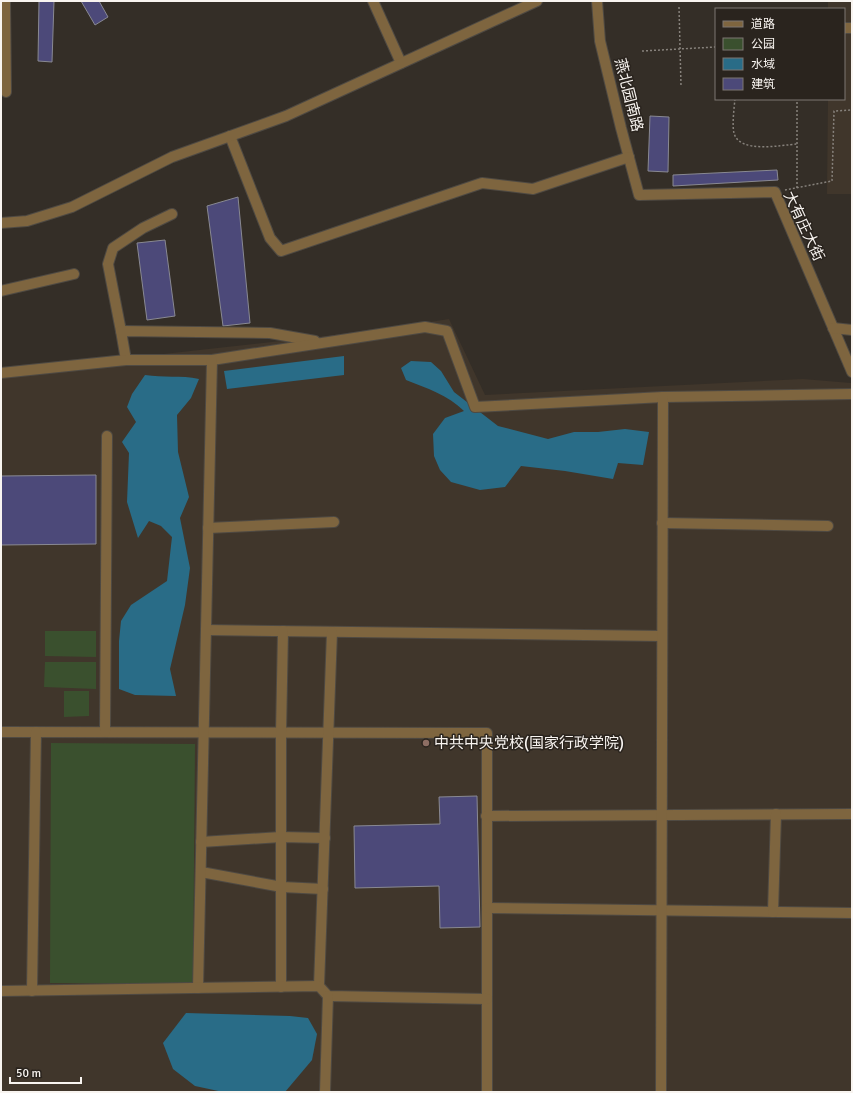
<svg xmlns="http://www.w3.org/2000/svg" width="853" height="1093" font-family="Signika,'Noto Sans SC',sans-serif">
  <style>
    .built { fill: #40362b }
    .green { fill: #3a502e }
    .water { fill: #296c87 }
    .building { fill: #4c4979; stroke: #898992 }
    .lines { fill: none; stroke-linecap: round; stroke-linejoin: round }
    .minor-casing { stroke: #4f4a43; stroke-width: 12 }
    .path { stroke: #87827c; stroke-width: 1.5; stroke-dasharray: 2 2; stroke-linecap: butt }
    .minor { stroke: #7e653f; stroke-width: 10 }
    .education-dot { fill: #8d6e63; stroke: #2a241e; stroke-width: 1.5 }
    .labels { text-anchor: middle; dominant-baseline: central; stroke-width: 3; stroke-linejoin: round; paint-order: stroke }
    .street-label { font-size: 15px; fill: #f8f4f0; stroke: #2a241e }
    .poi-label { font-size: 15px; fill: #f8f4f0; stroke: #2a241e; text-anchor: start }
  </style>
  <rect width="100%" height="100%" fill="#342e27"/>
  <g class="built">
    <polygon points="828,1 852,1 852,194 827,194 828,99 844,99 844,9 828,9"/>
    <polygon points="449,319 485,395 803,379 851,383 852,1092 1,1092 1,372 379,330"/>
  </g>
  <g class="green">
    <polygon points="45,631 96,631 96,657 45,656"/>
    <polygon points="45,662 96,662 96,689 44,687"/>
    <polygon points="64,691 89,691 89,716 64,717"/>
    <polygon points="51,743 195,744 193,984 50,983"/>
  </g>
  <g class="water">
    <polygon points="344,356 344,375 227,389 224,371"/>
    <path d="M411,361L431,362L441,371L454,392L498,426L548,439L574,432H598L625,429L649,432L643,465L618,463L613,479L565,471L521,466L505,487L480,490L451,482L440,470L434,456L433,434L445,418L464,411C448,395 426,388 406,380L401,368Z"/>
    <path d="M145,375C163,378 181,375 199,379L191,398L177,415L178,452L189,497L180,518L190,568L185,605L170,669L176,696L135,695L119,689V641L121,621L131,605L167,581L172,537L161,526L149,521L138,538L127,502L129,453L122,442L136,422L127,407L132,394Z"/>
    <polygon points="186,1013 290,1016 308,1018 317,1034 312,1060 285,1092 223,1092 195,1086 173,1069 163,1043"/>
  </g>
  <g class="building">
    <polygon points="39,1 54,1 52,62 38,61"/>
    <polygon points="81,1 99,1 108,17 95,25"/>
    <polygon points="650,116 669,117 668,172 648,171"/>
    <polygon points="777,170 778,180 673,186 673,175"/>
    <polygon points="238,197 250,323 223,326 207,206"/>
    <polygon points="165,240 175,316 147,320 137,243"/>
    <polygon points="96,475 96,544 1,545 1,476"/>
    <polygon points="477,796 480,927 440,928 439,886 355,888 354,826 440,824 439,797"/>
  </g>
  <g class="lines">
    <g class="minor-casing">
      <g id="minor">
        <polyline points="5,1 6,92"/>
        <polyline points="373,1 401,63"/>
        <polyline points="597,1 600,41 621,128 639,195 775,192 852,372"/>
        <polyline points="844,28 852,28"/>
        <polyline points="230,136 270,238 281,251 482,183 533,189 629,157"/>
        <polyline points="1,223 27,221 72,207 172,157 286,116 537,1"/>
        <polyline points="1,291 74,274"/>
        <polyline points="833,328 852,330"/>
        <polyline points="121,331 108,264 113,248 143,228 172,214"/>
        <polyline points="126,360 121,331 270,333 315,341"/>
        <polyline points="1,373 126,360 212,360 425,327 447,331 475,407 663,397 852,394"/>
        <polyline points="662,523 828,526"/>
        <polyline points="208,528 334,522"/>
        <polyline points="206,630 662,636"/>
        <polyline points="1,732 487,733 487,1092"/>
        <polyline points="105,732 107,436"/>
        <polyline points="486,816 852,814"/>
        <polyline points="201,842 281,837 325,838"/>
        <polyline points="201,872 282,887 323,889"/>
        <polyline points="487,908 852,913"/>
        <polyline points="773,912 776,814"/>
        <polyline points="319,986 332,632"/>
        <polyline points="281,987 281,733 283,631"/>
        <polyline points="198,988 212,360"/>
        <polyline points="1,991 319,986 328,996 487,999"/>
        <polyline points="32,991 36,732"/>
        <polyline points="325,1092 328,996"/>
        <polyline points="661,1092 663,397"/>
      </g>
    </g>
    <g class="path">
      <polyline points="679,7 681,86"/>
      <polyline points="642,51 716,47"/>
      <path d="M735,99C734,108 732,126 734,133C739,154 782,145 797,144"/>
      <polyline points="797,188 797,99"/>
      <polyline points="785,190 832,181 834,111 852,110"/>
    </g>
    <use href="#minor" class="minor"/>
  </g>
  <circle class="education-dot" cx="426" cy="743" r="4"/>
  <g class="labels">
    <g class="street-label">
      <text transform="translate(629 95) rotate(76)">燕北园南路</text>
      <text transform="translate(804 226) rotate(65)">大有庄大街</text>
    </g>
    <g class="poi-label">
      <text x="434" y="743">中共中央党校(国家行政学院)</text>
    </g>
  </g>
  <rect width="853" height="1093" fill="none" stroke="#f8f4f0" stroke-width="4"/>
  <rect x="715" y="8" width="130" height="92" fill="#2a241e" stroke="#7c7772"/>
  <rect x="723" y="21" width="20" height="6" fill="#7e653f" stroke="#7c7772"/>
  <text x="751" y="28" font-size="12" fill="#f8f4f0">道路</text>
  <rect x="723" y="38" width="20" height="12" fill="#3a502e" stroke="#7c7772"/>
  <text x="751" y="48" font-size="12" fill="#f8f4f0">公园</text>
  <rect x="723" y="58" width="20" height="12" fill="#296c87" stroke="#7c7772"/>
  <text x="751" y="68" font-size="12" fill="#f8f4f0">水域</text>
  <rect x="723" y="78" width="20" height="12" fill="#4c4979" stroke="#7c7772"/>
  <text x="751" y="88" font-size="12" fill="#f8f4f0">建筑</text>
  <path d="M10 1077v6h71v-6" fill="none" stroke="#f8f4f0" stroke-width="2"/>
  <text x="16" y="1077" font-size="12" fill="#f8f4f0" stroke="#2a241e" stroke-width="3" paint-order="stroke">50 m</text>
</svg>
